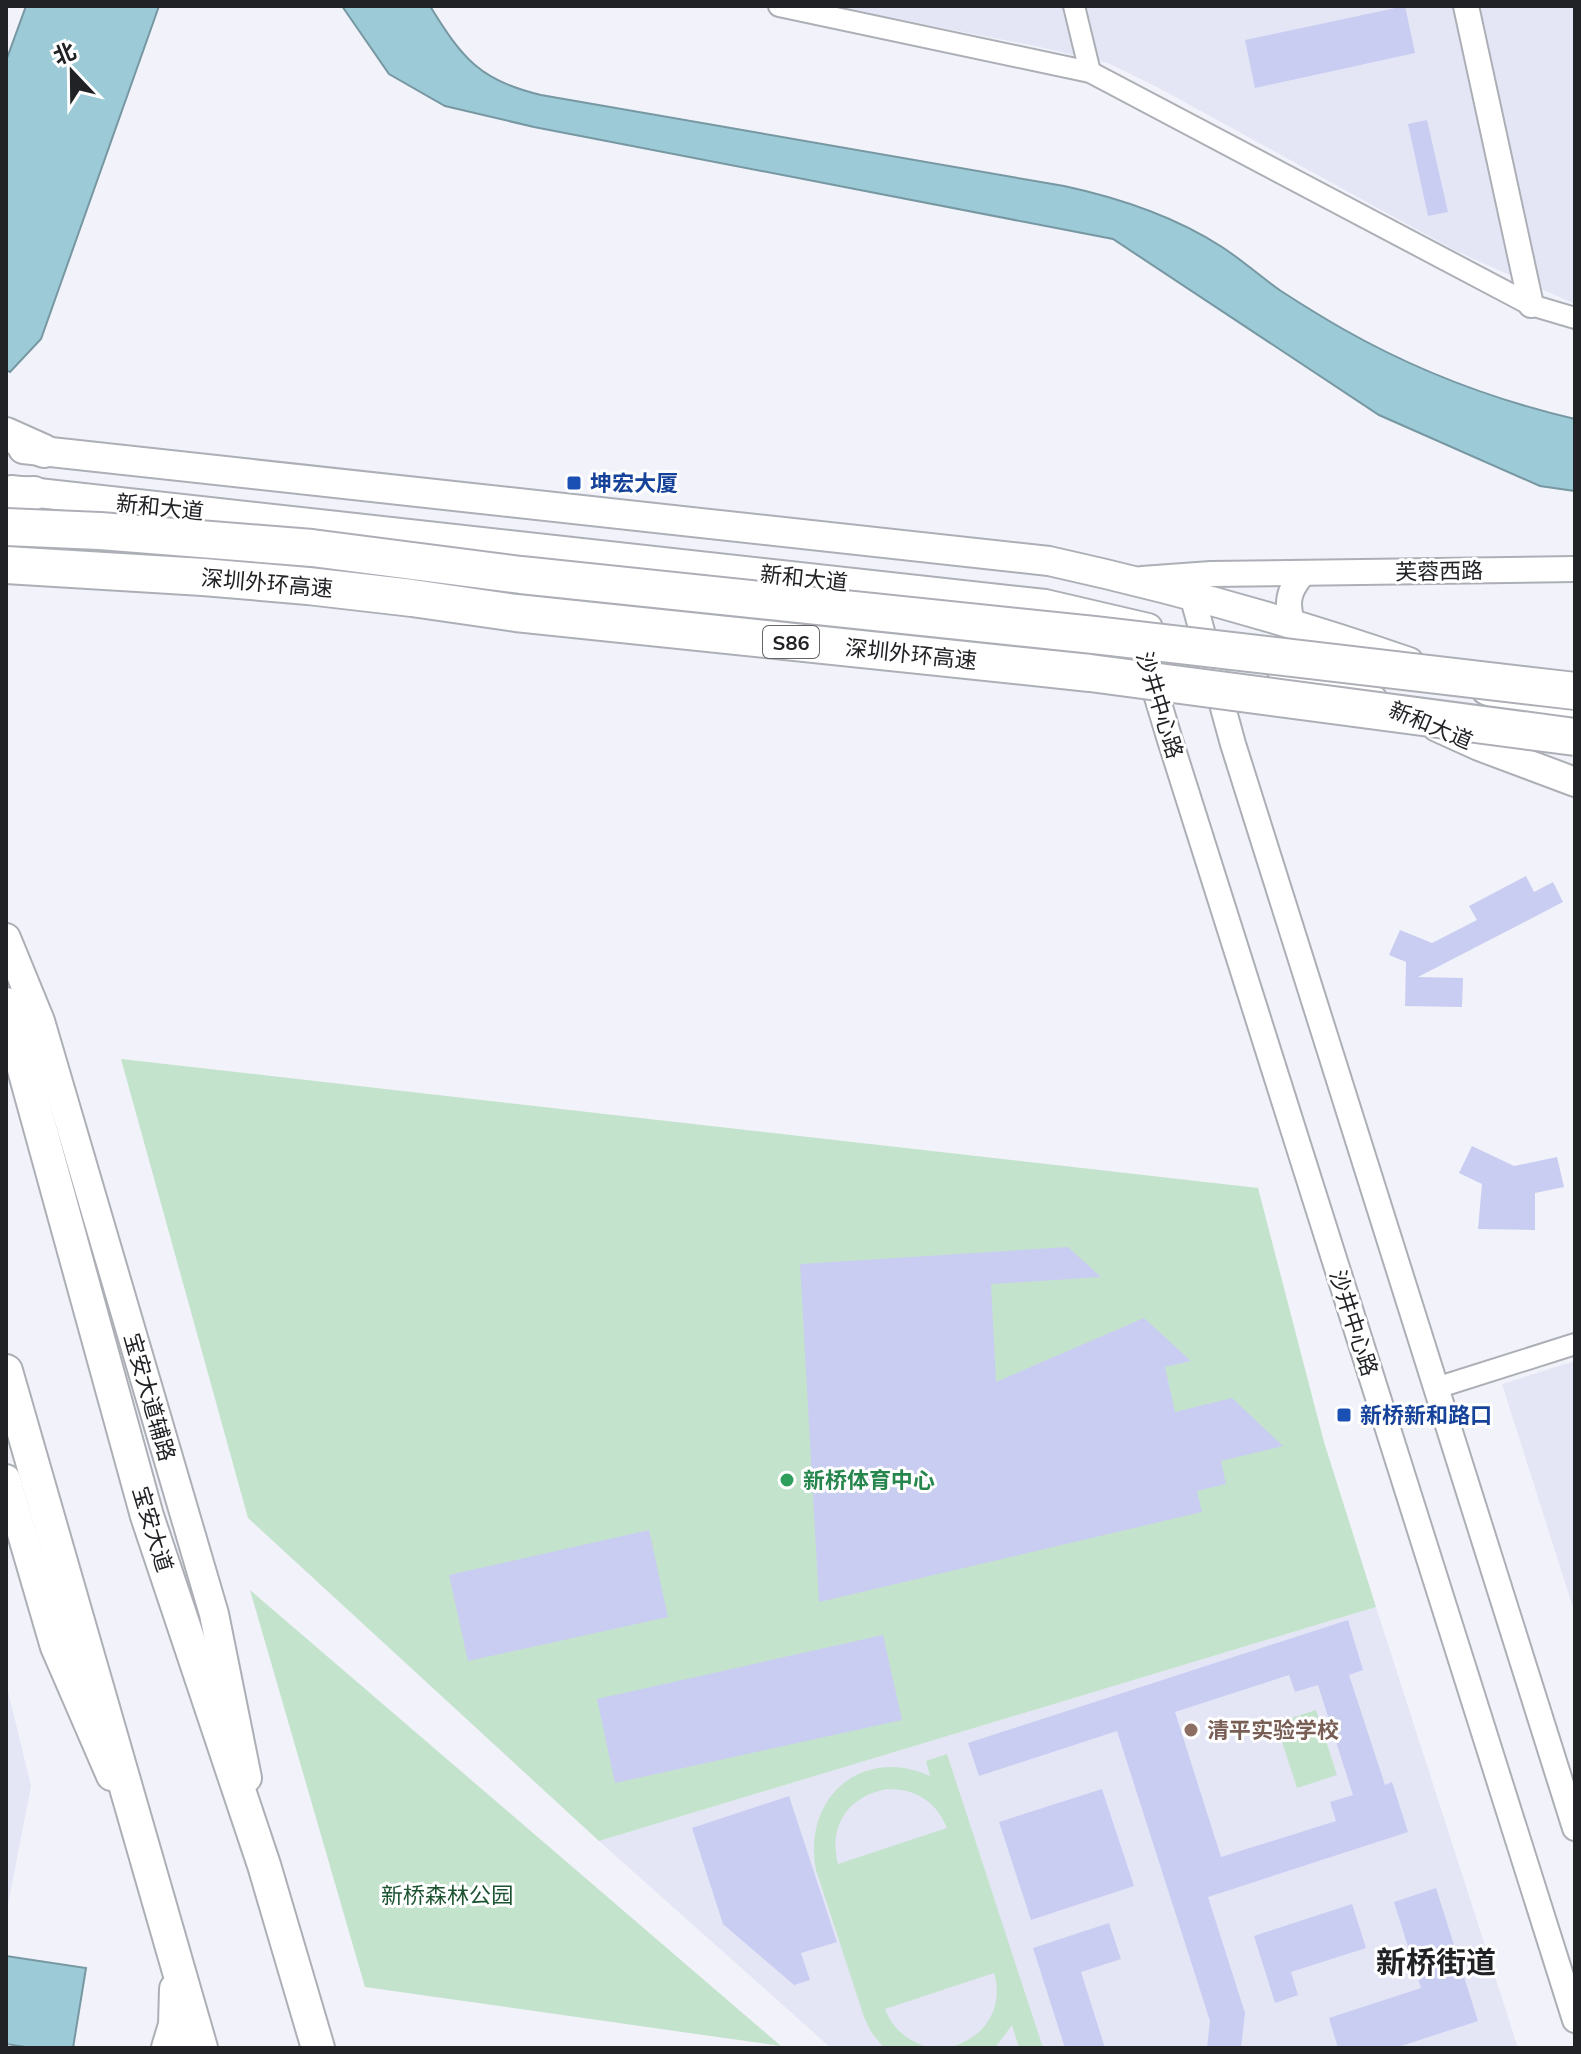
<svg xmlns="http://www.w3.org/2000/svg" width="1581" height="2054" font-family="Mulish,'Noto Sans SC',sans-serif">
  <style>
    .built { fill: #e4e6f6 }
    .green { fill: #c4e3cc; fill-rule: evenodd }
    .water { fill: #9ccbd7; stroke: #7798a2; stroke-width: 2 }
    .building { fill: #c9cdf2; fill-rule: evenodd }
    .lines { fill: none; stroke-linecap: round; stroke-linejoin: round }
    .minor-casing { stroke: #adafb6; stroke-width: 24 }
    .tertiary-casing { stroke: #adafb6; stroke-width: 28 }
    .secondary-casing { stroke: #adafb6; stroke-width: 32 }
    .primary-casing { stroke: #adafb6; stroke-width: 36 }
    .minor { stroke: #fff; stroke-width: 20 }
    .tertiary { stroke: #fff; stroke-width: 24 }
    .secondary { stroke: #fff; stroke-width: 28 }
    .primary { stroke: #fff; stroke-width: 32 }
    .motorway-bridge-casing { stroke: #adafb6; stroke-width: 40; stroke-linecap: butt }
    .motorway-bridge { stroke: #fff; stroke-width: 36 }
    .transit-dot { fill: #1a4fb4; stroke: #fff; stroke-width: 3 }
    .leisure-dot { fill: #2e9e5b; stroke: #fff; stroke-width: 3 }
    .education-dot { fill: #8d6e63; stroke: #fff; stroke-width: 3 }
    .labels { text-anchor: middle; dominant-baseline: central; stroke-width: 6; stroke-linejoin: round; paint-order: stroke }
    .shield { fill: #fff; stroke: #646466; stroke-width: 2 }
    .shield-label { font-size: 20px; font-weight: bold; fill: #212225 }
    .transit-label { font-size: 22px; font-weight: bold; fill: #164399; stroke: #fff; text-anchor: start }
    .street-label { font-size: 22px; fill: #212225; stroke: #fff }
    .leisure-label { font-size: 22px; font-weight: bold; fill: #27864d; stroke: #fff; text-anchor: start }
    .education-label { font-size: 22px; font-weight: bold; fill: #785e54; stroke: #fff; text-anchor: start }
    .park-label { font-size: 22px; fill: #1c5330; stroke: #fff }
    .district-label { font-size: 30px; font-weight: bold; fill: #212225; stroke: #fff }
  </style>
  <rect width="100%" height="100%" fill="#f1f2fa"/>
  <g class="built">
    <polygon points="832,6 1575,6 1575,304 1456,251 1157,87 1108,63 1035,46"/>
    <polygon points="1575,1361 1575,1614 1502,1384"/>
    <polygon points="1376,1607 1518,2048 831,2048 599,1841"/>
    <polygon points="6,1683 31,1786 6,1915"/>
  </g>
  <g class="green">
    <polygon points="121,1059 1258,1188 1324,1442 1376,1607 599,1841 248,1518"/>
    <polygon points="250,1590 781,2046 365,1987"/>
    <polygon points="1316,1710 1337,1775 1297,1788 1276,1723"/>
    <path d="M947,1754L1043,2048H1019L1012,2025L995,2048H947C983,2040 1005,2009 994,1973L885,2009C893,2030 909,2042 931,2048H884L871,2032L864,2017L816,1870C802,1798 862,1745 930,1776L926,1761ZM887,1789C916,1789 936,1801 947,1828L838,1864C828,1825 849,1796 887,1789Z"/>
  </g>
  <g class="water">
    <polygon points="26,6 159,6 41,339 10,372 6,370 6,61"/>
    <path d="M342,6H430C462,58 480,81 541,95L1064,186C1120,198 1174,216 1222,247C1242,260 1261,277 1281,291C1301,304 1322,317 1343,329C1415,370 1494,400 1575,419V491L1540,486L1379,415L1113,239L534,127L445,106L389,74Z"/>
    <polygon points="6,1956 86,1968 73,2048 32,2048 6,2044"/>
  </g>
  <g class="building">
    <polygon points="1405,6 1415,53 1255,88 1245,40"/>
    <polygon points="1427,120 1448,212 1428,216 1408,124"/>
    <polygon points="1526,876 1534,892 1553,882 1563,902 1418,977 1463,978 1462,1007 1405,1006 1406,962 1389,955 1400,930 1432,943 1477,920 1469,906"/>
    <polygon points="1472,1146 1514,1166 1557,1157 1564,1187 1535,1193 1535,1230 1478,1229 1482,1184 1459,1173"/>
    <polygon points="1068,1247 1101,1277 991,1284 996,1382 1144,1318 1191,1361 1165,1367 1175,1412 1232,1398 1283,1446 1221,1461 1226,1484 1197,1491 1202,1512 819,1602 800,1264"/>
    <polygon points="649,1530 668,1617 468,1661 449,1575"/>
    <path d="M1348,1620L1363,1670L1349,1675L1385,1785L1392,1782L1408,1832L1208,1897L1245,2013L1241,2048H1207L1210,2021L1117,1731L979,1776L968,1743ZM1289,1675L1295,1692L1318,1685L1353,1795L1330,1802L1336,1821L1221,1857L1175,1712Z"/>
    <polygon points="883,1635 902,1720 615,1783 597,1699"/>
    <polygon points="1102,1789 1134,1886 1031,1920 999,1822"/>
    <polygon points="789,1796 837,1942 801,1953 810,1980 794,1985 723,1924 692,1828"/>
    <polygon points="1436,1888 1478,2021 1395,2048 1338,2048 1329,2018 1421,1988 1394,1902"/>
    <polygon points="1352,1904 1366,1948 1291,1972 1298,1995 1275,2003 1254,1936"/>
    <polygon points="1109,1923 1121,1959 1081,1972 1105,2048 1065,2048 1033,1948"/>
  </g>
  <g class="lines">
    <g class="minor-casing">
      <g id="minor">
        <polyline points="779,6 1090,72 1531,305 1575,318"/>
        <polyline points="1074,6 1090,72"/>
        <polyline points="1436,1388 1575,1344"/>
      </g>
    </g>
    <g class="tertiary-casing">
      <g id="tertiary">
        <polyline points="1466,6 1531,305"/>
        <polyline points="1142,579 1211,574 1575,569"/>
        <polyline points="1192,595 1233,744 1575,1828"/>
        <path d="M1293,623C1285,604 1289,588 1304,573"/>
        <polyline points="1136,627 1169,737 1575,2020"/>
      </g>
    </g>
    <g class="secondary-casing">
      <g id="secondary">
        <path d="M23,449L1049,561C1171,588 1291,621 1409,662"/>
        <polyline points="11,490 1045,604 1148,628"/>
        <polyline points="1280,667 1373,700"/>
        <polyline points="1486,690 1575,723"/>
        <polyline points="1437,727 1479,746 1575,782"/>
        <polyline points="6,938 40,1021 214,1614 247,1778"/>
        <polyline points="6,1479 55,1647 111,1776"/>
      </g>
    </g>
    <g class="primary-casing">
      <g id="primary">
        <polyline points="6,434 44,451"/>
        <polyline points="6,494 34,493"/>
        <polyline points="6,1004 147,1516 264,1865 318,2048"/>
        <polyline points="6,1371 201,2048"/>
        <polyline points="168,2048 175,2025 176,1989"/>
      </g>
    </g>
    <use href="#minor" class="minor"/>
    <use href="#tertiary" class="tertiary"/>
    <use href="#secondary" class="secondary"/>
    <use href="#primary" class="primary"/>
    <g class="motorway-bridge-casing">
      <g id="motorway-bridge">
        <polyline points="6,527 100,531 312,548 521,575 1094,635 1575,691"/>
        <polyline points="6,565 203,577 308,586 412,598 516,613 1090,673 1575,737"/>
      </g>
    </g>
    <use href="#motorway-bridge" class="motorway-bridge"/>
  </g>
  <g class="transit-dot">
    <rect x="566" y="475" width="16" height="16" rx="4"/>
    <rect x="1336" y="1407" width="16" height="16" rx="4"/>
  </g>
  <circle class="leisure-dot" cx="787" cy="1480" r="8"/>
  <circle class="education-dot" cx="1191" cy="1730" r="8"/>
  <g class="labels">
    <rect class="shield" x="763" y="626" width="56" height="32" rx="6"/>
    <g class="shield-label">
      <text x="791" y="642">S86</text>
    </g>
    <g class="transit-label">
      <text x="590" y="483">坤宏大厦</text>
      <text x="1360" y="1415">新桥新和路口</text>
    </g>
    <g class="street-label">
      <text transform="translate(160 507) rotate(6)">新和大道</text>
      <text transform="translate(1439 571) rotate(-1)">芙蓉西路</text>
      <text transform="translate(804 578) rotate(6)">新和大道</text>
      <text transform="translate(267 583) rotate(5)">深圳外环高速</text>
      <text transform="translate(911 654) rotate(6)">深圳外环高速</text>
      <text transform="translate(1160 705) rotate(73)">沙井中心路</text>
      <text transform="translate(1431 725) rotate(23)">新和大道</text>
      <text transform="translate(1354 1323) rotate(72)">沙井中心路</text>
      <text transform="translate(150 1397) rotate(74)">宝安大道辅路</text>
      <text transform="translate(153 1529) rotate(73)">宝安大道</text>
    </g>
    <g class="leisure-label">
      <text x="803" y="1480">新桥体育中心</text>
    </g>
    <g class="education-label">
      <text x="1207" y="1730">清平实验学校</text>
    </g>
    <g class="park-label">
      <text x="447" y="1895">新桥森林公园</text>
    </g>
    <g class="district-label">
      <text x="1436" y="1962">新桥街道</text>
    </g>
  </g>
  <rect width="1581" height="2054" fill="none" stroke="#212225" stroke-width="16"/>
  <g transform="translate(72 72) rotate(338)" stroke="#ffffff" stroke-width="6" paint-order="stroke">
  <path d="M0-6L14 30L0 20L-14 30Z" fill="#212225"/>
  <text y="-12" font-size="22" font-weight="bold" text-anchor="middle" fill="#212225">北</text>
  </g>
</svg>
